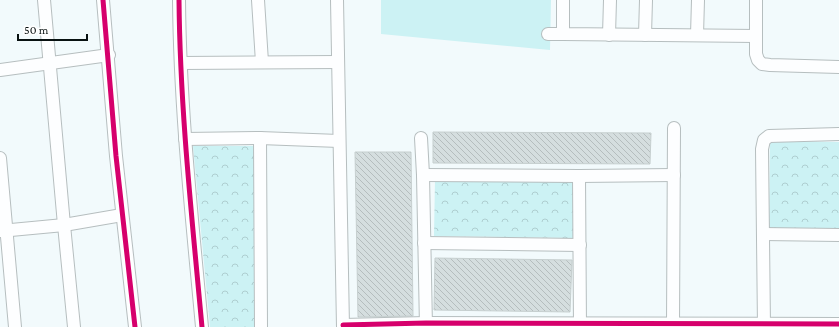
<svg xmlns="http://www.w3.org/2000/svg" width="839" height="327" font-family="'Crimson Pro',serif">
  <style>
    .grass { fill: #ccf2f4 }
    .park { fill: url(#park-crowns) }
    .building { fill: url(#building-back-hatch); stroke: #c6cfcf }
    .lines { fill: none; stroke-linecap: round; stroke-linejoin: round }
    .minor-casing { stroke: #b6bebf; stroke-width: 14 }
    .minor { stroke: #fdfeff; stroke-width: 12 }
    .cycleway-casing { stroke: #fff; stroke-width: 8 }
    .cycleway { stroke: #d6006c; stroke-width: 5 }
  </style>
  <defs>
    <pattern id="park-crowns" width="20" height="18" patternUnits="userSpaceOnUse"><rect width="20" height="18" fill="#ccf2f4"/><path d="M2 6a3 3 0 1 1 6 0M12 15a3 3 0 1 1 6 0" fill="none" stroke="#aeced0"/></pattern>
    <pattern id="building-back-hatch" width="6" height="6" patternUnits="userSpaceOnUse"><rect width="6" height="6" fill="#d5dedf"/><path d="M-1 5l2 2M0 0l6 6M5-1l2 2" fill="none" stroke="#b5bdbe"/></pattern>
  </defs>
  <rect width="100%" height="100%" fill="#f2fafc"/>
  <polygon class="grass" points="381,0 551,0 550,50 381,34"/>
  <g class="park">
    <polygon points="770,141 839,142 839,230 769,229"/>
    <polygon points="193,146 256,146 255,327 210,327"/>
    <polygon points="435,180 574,181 573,238 434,236"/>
  </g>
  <g class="building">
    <polygon points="433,132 651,133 650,164 433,163"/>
    <polygon points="355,152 411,152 413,316 358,317"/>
    <polygon points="435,258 572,260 570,312 434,310"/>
  </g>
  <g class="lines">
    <g class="minor-casing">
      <g id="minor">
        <polyline points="44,0 64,225 74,327"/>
        <polyline points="103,0 116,156 135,327"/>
        <path d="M179,0C180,109 192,218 202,327"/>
        <polyline points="258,0 262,62"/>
        <polyline points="337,0 343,327"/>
        <polyline points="563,0 563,34 756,36"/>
        <polyline points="756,0 756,54 758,60 762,64 770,65 839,67"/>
        <polyline points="548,34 563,34"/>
        <polyline points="609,35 610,0"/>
        <polyline points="645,35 646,0"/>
        <polyline points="697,35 698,0"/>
        <polyline points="181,63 338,62"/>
        <polyline points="0,70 109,55"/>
        <polyline points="260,138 261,327"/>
        <polyline points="421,138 423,175 426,327"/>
        <polyline points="185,139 260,138 339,141"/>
        <polyline points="0,158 15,327"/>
        <polyline points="423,175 579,176 674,175"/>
        <polyline points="579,176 580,327"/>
        <polyline points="0,231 64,225 122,215"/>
        <polyline points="763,234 839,235"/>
        <polyline points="424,243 580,245"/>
        <polyline points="343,325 426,323 839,324"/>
        <polyline points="673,327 674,128"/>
        <polyline points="764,327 762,149 764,140 769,136 839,134"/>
      </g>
    </g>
    <use href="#minor" class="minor"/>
    <g class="cycleway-casing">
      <g id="cycleway">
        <polyline points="103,0 116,156 135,327"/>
        <path d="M179,0C180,109 192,218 202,327"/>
        <polyline points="343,325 426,323 839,324"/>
      </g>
    </g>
    <use href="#cycleway" class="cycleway"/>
  </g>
  <path d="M18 34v6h69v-6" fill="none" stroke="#081111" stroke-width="2"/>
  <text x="24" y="34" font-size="12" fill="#081111" stroke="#ffffff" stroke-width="3" paint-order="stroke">50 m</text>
</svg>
